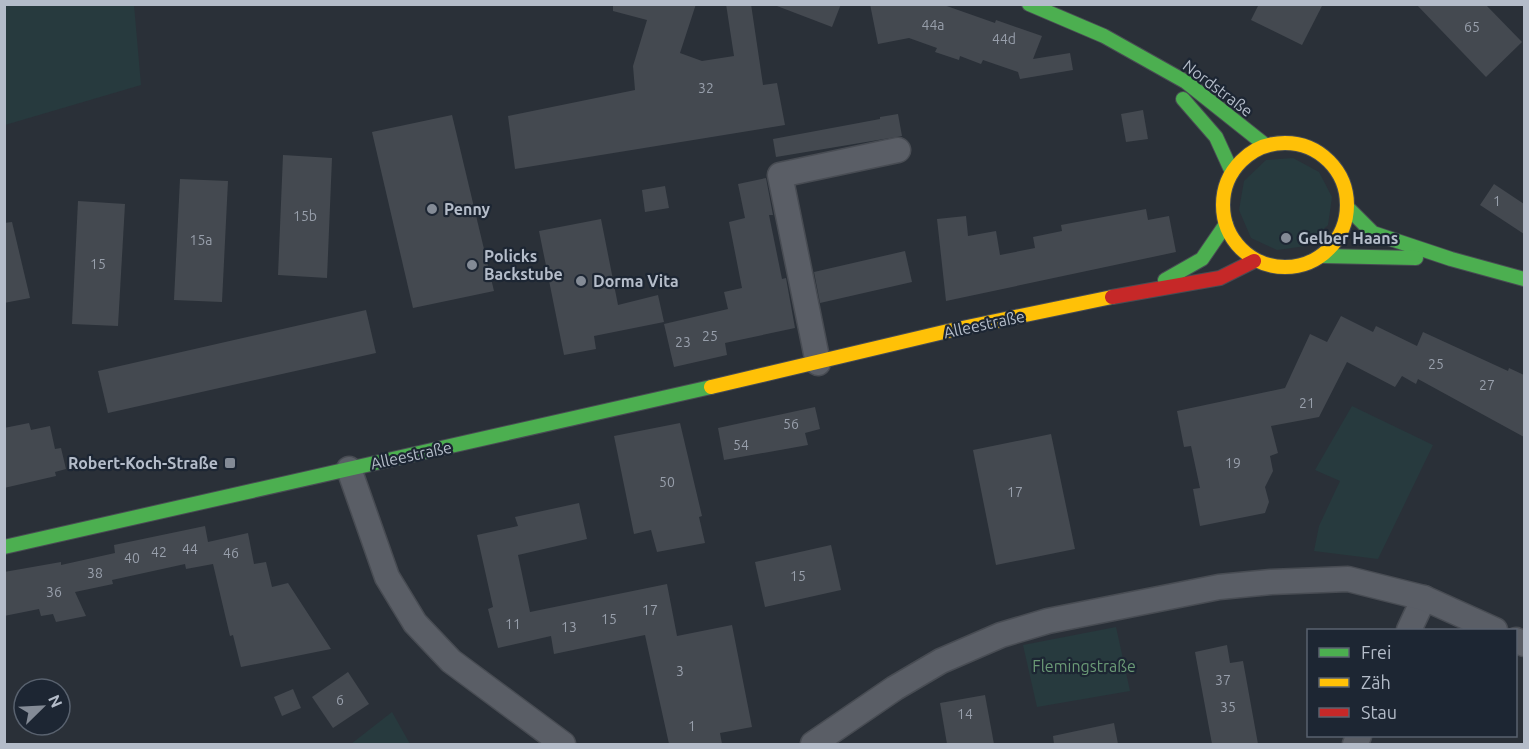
<svg xmlns="http://www.w3.org/2000/svg" width="1529" height="749" font-family="Ubuntu,sans-serif">
  <style>
    .green { fill: #273a3e }
    .building { fill: #444950 }
    .lines { fill: none; stroke-linecap: round; stroke-linejoin: round }
    .street-casing { stroke: #484c53; stroke-width: 27 }
    .fast-casing { stroke: #484c53; stroke-width: 16 }
    .slow-casing { stroke: #484c53; stroke-width: 16 }
    .jam-casing { stroke: #484c53; stroke-width: 16 }
    .street { stroke: #5a5e66; stroke-width: 24 }
    .fast { stroke: #4caf50; stroke-width: 14 }
    .slow { stroke: #ffc107; stroke-width: 14 }
    .jam { stroke: #c62828; stroke-width: 14 }
    .poi-dot { fill: #848b96; stroke: #1d2633; stroke-width: 2 }
    .labels { text-anchor: middle; dominant-baseline: central; stroke-width: 4.5; stroke-linejoin: round; paint-order: stroke }
    .number-label { font-size: 14px; fill: #989fab }
    .street-label { font-size: 16px; fill: #b4bcc9; stroke: #1d2633 }
    .poi-label { font-size: 16px; font-weight: bold; fill: #b4bcc9; stroke: #1d2633; text-anchor: start }
    .park-label { font-size: 16px; fill: #6b9a76; stroke: #1d2633 }
  </style>
  <rect width="100%" height="100%" fill="#2a3038"/>
  <g class="green">
    <polygon points="5,4 134,5 141,85 5,125"/>
    <polygon points="1293,158 1319,172 1332,197 1328,225 1306,246 1277,250 1251,238 1239,210 1244,181 1266,160"/>
    <polygon points="1352,406 1433,445 1378,559 1314,551 1319,526 1340,481 1315,470"/>
    <polygon points="1116,627 1130,691 1037,707 1023,645"/>
    <polygon points="392,712 410,744 351,744"/>
  </g>
  <g class="building">
    <polygon points="613,4 696,4 680,53 702,61 734,56 726,4 751,4 763,85 777,83 785,125 515,169 508,116 635,90 633,66 647,20 613,11"/>
    <polygon points="778,4 841,4 832,27 777,6"/>
    <polygon points="870,4 941,4 995,23 996,20 1042,36 1033,59 1070,53 1073,70 1020,79 1018,72 983,60 981,64 960,56 959,60 935,52 937,48 909,38 878,44"/>
    <polygon points="1259,4 1323,4 1302,45 1251,20"/>
    <polygon points="1416,4 1485,4 1522,42 1486,77"/>
    <polygon points="1143,110 1148,139 1126,142 1121,114"/>
    <polygon points="898,114 902,136 776,157 773,139 880,119 880,117"/>
    <polygon points="452,115 494,291 413,308 372,132"/>
    <polygon points="283,155 332,158 327,278 278,275"/>
    <polygon points="766,178 773,215 769,215 782,279 786,278 795,328 725,343 727,355 674,367 664,324 728,309 724,292 742,288 729,222 745,218 738,184"/>
    <polygon points="180,179 228,181 222,302 174,300"/>
    <polygon points="1494,184 1524,204 1524,234 1480,205"/>
    <polygon points="665,186 669,208 645,212 642,190"/>
    <polygon points="78,201 125,204 118,326 72,324"/>
    <polygon points="1146,209 1148,220 1169,216 1176,252 946,301 937,219 966,216 968,236 996,231 1000,255 1035,248 1033,237 1062,231 1061,225"/>
    <polygon points="601,219 618,305 658,295 664,322 594,336 596,349 564,355 539,231"/>
    <polygon points="12,222 30,298 4,303 4,223"/>
    <polygon points="905,251 912,282 820,303 814,272"/>
    <polygon points="366,310 376,353 108,413 98,371"/>
    <polygon points="1341,316 1373,332 1376,326 1417,346 1423,332 1508,371 1509,368 1524,375 1524,437 1418,379 1416,384 1402,376 1395,387 1347,362 1319,417 1271,426 1278,453 1270,456 1273,471 1265,487 1269,502 1265,513 1200,526 1193,489 1200,488 1191,446 1184,447 1177,411 1285,388 1310,334 1327,342"/>
    <polygon points="815,407 820,429 805,433 808,445 724,460 718,428"/>
    <polygon points="29,423 31,430 50,426 55,449 61,448 66,469 55,472 56,476 4,488 4,428"/>
    <polygon points="680,423 702,516 699,517 705,543 657,552 651,530 634,534 614,436"/>
    <polygon points="1051,434 1075,549 996,565 973,450"/>
    <polygon points="579,503 587,539 518,555 530,612 667,584 677,636 732,625 752,727 720,733 722,744 669,744 645,635 554,654 551,636 498,648 488,609 493,607 477,535 518,526 515,517"/>
    <polygon points="205,526 208,542 248,533 254,564 266,562 272,587 288,583 331,649 241,667 233,635 230,636 213,564 186,569 185,564 112,580 113,584 75,592 86,616 56,622 53,614 41,616 39,609 4,616 4,572 61,562 61,565 115,553 114,545"/>
    <polygon points="831,545 841,590 765,607 755,562"/>
    <polygon points="1227,645 1230,663 1243,661 1258,744 1212,744 1195,652"/>
    <polygon points="348,672 369,704 333,728 312,697"/>
    <polygon points="293,689 301,708 282,716 274,697"/>
    <polygon points="985,695 994,744 947,744 940,703"/>
    <polygon points="1114,723 1118,744 1054,744 1053,736"/>
  </g>
  <g class="lines">
    <g class="street-casing">
      <g id="street">
        <polyline points="818,363 780,175 898,150"/>
        <polyline points="349,469 387,577 415,623 451,661 563,744"/>
        <polyline points="1409,630 1424,598"/>
        <polyline points="1516,640 1524,644"/>
        <polyline points="813,744 895,688 941,661 1001,635 1048,621 1219,587 1271,582 1348,579 1424,598 1495,630"/>
        <polyline points="1355,744 1359,736"/>
      </g>
    </g>
    <g class="fast-casing">
      <g id="fast">
        <polyline points="1029,4 1104,36 1186,82 1264,144"/>
        <polyline points="1183,99 1216,137 1232,172"/>
        <polyline points="1349,209 1373,233 1451,259 1524,279"/>
        <polyline points="1324,256 1416,258"/>
        <polyline points="1165,280 1202,259 1226,224"/>
        <polyline points="4,547 711,387"/>
      </g>
    </g>
    <g class="slow-casing">
      <g id="slow">
        <circle cx="1285" cy="205" r="62"/>
        <polyline points="711,387 948,331 1112,297"/>
      </g>
    </g>
    <g class="jam-casing">
      <polyline id="jam" points="1112,297 1220,278 1254,261"/>
    </g>
    <use href="#street" class="street"/>
    <use href="#fast" class="fast"/>
    <use href="#slow" class="slow"/>
    <use href="#jam" class="jam"/>
  </g>
  <g class="poi-dot">
    <circle cx="432" cy="209" r="6"/>
    <circle cx="1286" cy="238" r="6"/>
    <circle cx="472" cy="265" r="6"/>
    <circle cx="581" cy="281" r="6"/>
    <rect x="224" y="457" width="12" height="12" rx="3"/>
  </g>
  <g class="labels">
    <g class="number-label">
      <text x="933" y="25">44a</text>
      <text x="1472" y="27">65</text>
      <text x="1004" y="39">44d</text>
      <text x="706" y="88">32</text>
      <text x="1497" y="201">1</text>
      <text x="305" y="216">15b</text>
      <text x="201" y="240">15a</text>
      <text x="98" y="264">15</text>
      <text x="710" y="336">25</text>
      <text x="683" y="342">23</text>
      <text x="1436" y="364">25</text>
      <text x="1487" y="385">27</text>
      <text x="1307" y="403">21</text>
      <text x="791" y="424">56</text>
      <text x="741" y="445">54</text>
      <text x="1233" y="463">19</text>
      <text x="667" y="482">50</text>
      <text x="1015" y="492">17</text>
      <text x="190" y="549">44</text>
      <text x="159" y="552">42</text>
      <text x="231" y="553">46</text>
      <text x="132" y="558">40</text>
      <text x="95" y="573">38</text>
      <text x="798" y="576">15</text>
      <text x="54" y="592">36</text>
      <text x="650" y="610">17</text>
      <text x="609" y="619">15</text>
      <text x="513" y="624">11</text>
      <text x="569" y="627">13</text>
      <text x="680" y="671">3</text>
      <text x="1223" y="680">37</text>
      <text x="340" y="700">6</text>
      <text x="1228" y="707">35</text>
      <text x="965" y="714">14</text>
      <text x="692" y="726">1</text>
    </g>
    <g class="street-label">
      <text transform="translate(1218 88) rotate(37)">Nordstraße</text>
      <text transform="translate(984 324) rotate(-12)">Alleestraße</text>
      <text transform="translate(411 455) rotate(-12)">Alleestraße</text>
    </g>
    <g class="poi-label">
      <text x="444" y="209">Penny</text>
      <text x="1298" y="238">Gelber Haans</text>
      <text x="484" y="256">Policks<tspan x="484" dy="18">Backstube</tspan></text>
      <text x="593" y="281">Dorma Vita</text>
      <text x="218" y="463" text-anchor="end">Robert-Koch-Straße</text>
    </g>
    <g class="park-label">
      <text x="1084" y="666">Flemingstraße</text>
    </g>
  </g>
  <rect width="1529" height="749" fill="none" stroke="#b4bcc9" stroke-width="12"/>
  <rect x="1307" y="629" width="210" height="108" fill="#1d2633" stroke="#59626f" stroke-width="1.5"/>
  <rect x="1319" y="648" width="30" height="9" fill="#4caf50" stroke="#59626f" stroke-width="1.5"/>
  <text x="1361" y="659" font-size="18" fill="#b4bcc9">Frei</text>
  <rect x="1319" y="678" width="30" height="9" fill="#ffc107" stroke="#59626f" stroke-width="1.5"/>
  <text x="1361" y="689" font-size="18" fill="#b4bcc9">Zäh</text>
  <rect x="1319" y="708" width="30" height="9" fill="#c62828" stroke="#59626f" stroke-width="1.5"/>
  <text x="1361" y="719" font-size="18" fill="#b4bcc9">Stau</text>
  <g transform="translate(42 707) rotate(66)"><circle r="28" fill="#1d2633" stroke="#59626f" stroke-width="1.5"/>
  <path d="M0-4.5L10 22L0 15L-10 22Z" fill="#848b96"/>
  <text y="-9" font-size="16" font-weight="bold" text-anchor="middle" fill="#b4bcc9">N</text>
  </g>
</svg>
